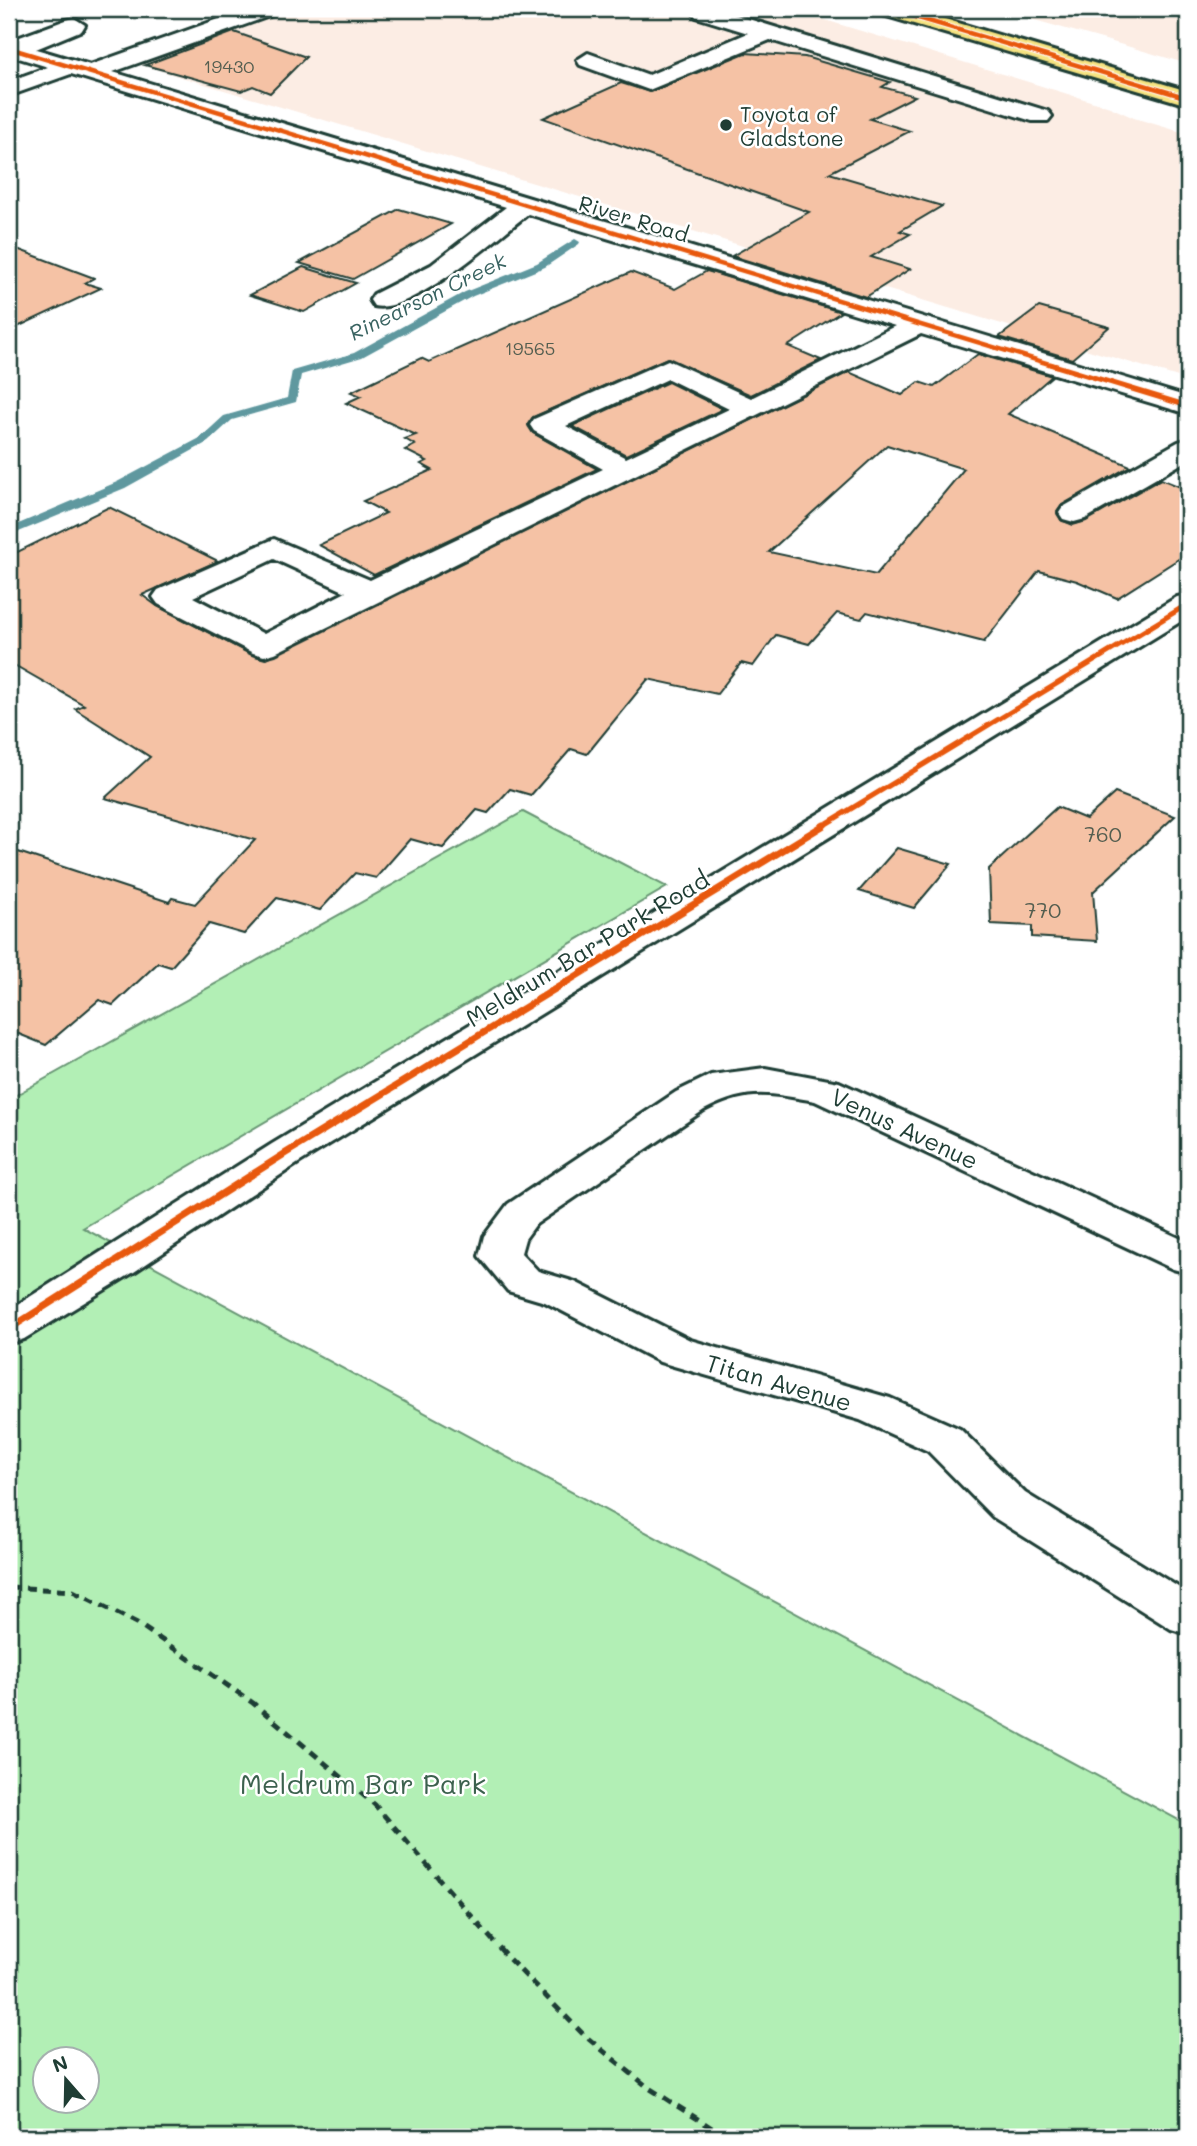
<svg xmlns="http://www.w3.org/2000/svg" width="1197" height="2146" font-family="Mali,sans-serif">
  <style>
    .built { fill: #fcede4 }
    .green { fill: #b2efb5; stroke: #689674; stroke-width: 2; fill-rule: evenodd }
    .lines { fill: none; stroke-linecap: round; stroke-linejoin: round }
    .stream { fill: #5e989f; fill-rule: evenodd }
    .building { fill: #f5c2a5; stroke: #1f3d34; stroke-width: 2; fill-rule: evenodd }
    .minor-casing { stroke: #1f3d34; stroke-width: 6 }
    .major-casing { stroke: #1f3d34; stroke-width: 6 }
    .path { stroke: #1f3d34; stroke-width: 5; stroke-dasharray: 9 7; stroke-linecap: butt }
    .minor { fill: #fff; fill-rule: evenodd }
    .major { fill: #f6e381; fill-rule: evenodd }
    .cycleway-far2-casing { stroke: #fff; stroke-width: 7 }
    .cycleway-far1-casing { stroke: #fff; stroke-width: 9 }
    .cycleway-casing { stroke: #fff; stroke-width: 11 }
    .cycleway-far2 { stroke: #e8590c; stroke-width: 4.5 }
    .cycleway-far1 { stroke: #e8590c; stroke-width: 5 }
    .cycleway { stroke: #e8590c; stroke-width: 7 }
    .poi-dot { fill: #1f3d34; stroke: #fff; stroke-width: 2.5 }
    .labels { text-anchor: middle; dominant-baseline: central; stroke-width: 5; stroke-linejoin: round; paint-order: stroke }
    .far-number-label { font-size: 18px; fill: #545e50 }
    .far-poi-label { font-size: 21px; fill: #1f3d34; stroke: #fff; text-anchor: start }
    .far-street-label { font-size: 21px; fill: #1f3d34; stroke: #fff }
    .far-water-label { font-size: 21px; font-style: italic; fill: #396361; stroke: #fff }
    .number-label { font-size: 21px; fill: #545e50 }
    .street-label { font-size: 24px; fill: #1f3d34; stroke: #fff }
    .near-park-label { font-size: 28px; fill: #3c614e; stroke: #fff }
  </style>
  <rect width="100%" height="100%" fill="#fff"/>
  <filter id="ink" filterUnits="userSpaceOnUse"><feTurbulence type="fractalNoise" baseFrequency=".0143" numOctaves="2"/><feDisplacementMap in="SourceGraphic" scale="14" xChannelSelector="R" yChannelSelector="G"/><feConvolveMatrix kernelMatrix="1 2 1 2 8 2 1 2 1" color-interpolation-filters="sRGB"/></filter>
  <g filter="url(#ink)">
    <g class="built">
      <polygon points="214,9 789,9 1110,107 1134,118 1188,134 1188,380 111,56 231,14"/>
      <polygon points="996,9 1188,9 1188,64 1130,47"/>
    </g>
    <path class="green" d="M523,812L667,887L83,1228L1188,1825V2137H9V1099ZM46,2058H88V2100H46Z"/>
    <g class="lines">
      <polygon class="stream" points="575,239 580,242 579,244 545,267 473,296 362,357 301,375 296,402 232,420 208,442 125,488 9,536 9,528 117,482 200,438 224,416 287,398 292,371 354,353 465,292 537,263"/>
    </g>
    <g class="building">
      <polygon points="234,32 306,57 270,93 253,86 241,91 145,65"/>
      <polygon points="745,53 805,57 890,82 882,87 915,96 870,119 910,131 829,173 942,206 900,231 910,234 871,257 910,269 866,297 732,256 809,212 543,118 621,83 650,92"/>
      <polygon points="399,209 451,224 353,279 299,263"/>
      <polygon points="9,246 94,278 85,283 101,288 9,331"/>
      <polygon points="303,267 356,283 304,312 250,295"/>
      <polygon points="707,271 841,312 788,346 821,360 751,395 667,358 533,417 528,424 533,433 597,469 374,575 319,545 386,513 363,501 432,470 421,464 427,461 405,450 415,445 405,439 416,435 346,403 361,396 351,392 421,358 429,362 631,272 675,289"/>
      <polygon points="1039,307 1109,327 1072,359 999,337"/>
      <path d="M978,354L1052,376L1008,414L1130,466L1062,505L1057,512L1061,520L1073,525L1086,521L1161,479L1188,490V553L1117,598L1077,581L1039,571L984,642L867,612L861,619L837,613L809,644L776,635L753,666L741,663L717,694L648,679L587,754L571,749L531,795L510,789L488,813L477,810L443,848L410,839L376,878L355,873L320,910L277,898L244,934L209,924L171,967L158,963L113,1005L99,1000L46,1045L9,1030V849L169,902L172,898L195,904L255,840L105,798L150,757L75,709L84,705L9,662V556L109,507L218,561L142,595L157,606L252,655L265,659L849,372L902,395L919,382L934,387ZM887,445L964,469L876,575L769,552Z"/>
      <polygon points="668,382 723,409 626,455 572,426"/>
      <polygon points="1115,793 1175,816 1093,892 1097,941 1032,937 1032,926 991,924 989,869 1057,807 1086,819"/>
      <polygon points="897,848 951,864 914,908 859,891"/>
    </g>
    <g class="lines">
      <g class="minor-casing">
        <g id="minor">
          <path d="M247,9H278L275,14L113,72L1188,397V414L921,334L275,653L264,656L253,653L158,604L153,597L158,590L274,539L370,580L603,469L534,431L530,425L534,419L668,360L751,398L895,326L528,214C498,237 411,315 374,306L370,300L374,294L431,265L506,207L71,74L9,96V81L48,67L9,55V41L66,20L74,18L85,25L82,30L36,49L90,65ZM668,379L729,409L626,458L566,426ZM274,559L346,592L264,634L193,597Z"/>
          <polygon points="695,9 716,9 1048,111 1052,116 1048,121 1032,121 770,40 649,90 580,65 577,60 588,53 649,75 748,33 696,17 693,12"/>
          <polygon points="1188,439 1188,460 1085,519 1074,522 1063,519 1059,513 1063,507 1178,442"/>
          <polygon points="1188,595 1188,617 300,1162 134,1272 24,1339 9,1344 9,1310 272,1144 1177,597"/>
          <path d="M765,1068L839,1082L1188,1242V1273L1173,1269L815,1101C767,1093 749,1087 704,1110L536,1224L525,1239L521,1253L538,1271L575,1282L690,1340L890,1398L960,1429L1025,1493L1188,1593V1634L1171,1629L993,1517L928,1451L860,1420L660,1362L545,1302L508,1291L479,1256L484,1236L508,1204L676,1092L711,1075Z"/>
        </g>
      </g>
      <g class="major-casing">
        <polygon id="major" points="877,9 911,9 1188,91 1188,105 880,14"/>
      </g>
      <polyline class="path" points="9,1587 73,1591 137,1623 253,1703 375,1805 508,1958 585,2036 649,2088 726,2137"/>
      <use href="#minor" class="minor"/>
      <use href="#major" class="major"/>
      <g class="cycleway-far2-casing">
        <g id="cycleway-far2">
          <polyline points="888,9 1188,98"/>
          <polyline points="9,48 1056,366"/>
        </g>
      </g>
      <g class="cycleway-far1-casing">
        <g id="cycleway-far1">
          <polyline points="1050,364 1188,406"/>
          <polyline points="821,827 1188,604"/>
        </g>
      </g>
      <g class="cycleway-casing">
        <polyline id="cycleway" points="9,1329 286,1153 824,825"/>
      </g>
      <use href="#cycleway-far2" class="cycleway-far2"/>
      <use href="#cycleway-far1" class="cycleway-far1"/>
      <use href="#cycleway" class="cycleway"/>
    </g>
  </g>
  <circle class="poi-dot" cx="726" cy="125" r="7"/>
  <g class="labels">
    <g class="far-number-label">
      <text x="229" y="66">19430</text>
      <text x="530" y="348">19565</text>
    </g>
    <g class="far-poi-label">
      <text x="740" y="113">Toyota of<tspan x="740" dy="24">Gladstone</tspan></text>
    </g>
    <g class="far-street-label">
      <text transform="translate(634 218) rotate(17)">River Road</text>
    </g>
    <g class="far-water-label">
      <text transform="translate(427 296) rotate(-26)">Rinearson Creek</text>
    </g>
    <g class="number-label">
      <text x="1103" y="833">760</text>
      <text x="1043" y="909">770</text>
    </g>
    <g class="street-label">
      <text transform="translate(587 948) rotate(-31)">Meldrum Bar Park Road</text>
      <text transform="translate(905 1128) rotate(25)">Venus Avenue</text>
      <text transform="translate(779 1382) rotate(16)">Titan Avenue</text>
    </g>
    <g class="near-park-label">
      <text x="363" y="1783">Meldrum Bar Park</text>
    </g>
  </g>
  <rect width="1197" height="2146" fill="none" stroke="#fff" stroke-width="35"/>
  <rect x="18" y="18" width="1162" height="2111" fill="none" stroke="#1f3d34" stroke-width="2.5" filter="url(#ink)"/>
  <g transform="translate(66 2080) rotate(340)"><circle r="33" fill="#ffffff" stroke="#a5b1ae" stroke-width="2"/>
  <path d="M0-5L12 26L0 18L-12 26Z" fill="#1f3d34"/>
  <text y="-10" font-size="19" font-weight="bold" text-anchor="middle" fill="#1f3d34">N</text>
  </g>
</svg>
